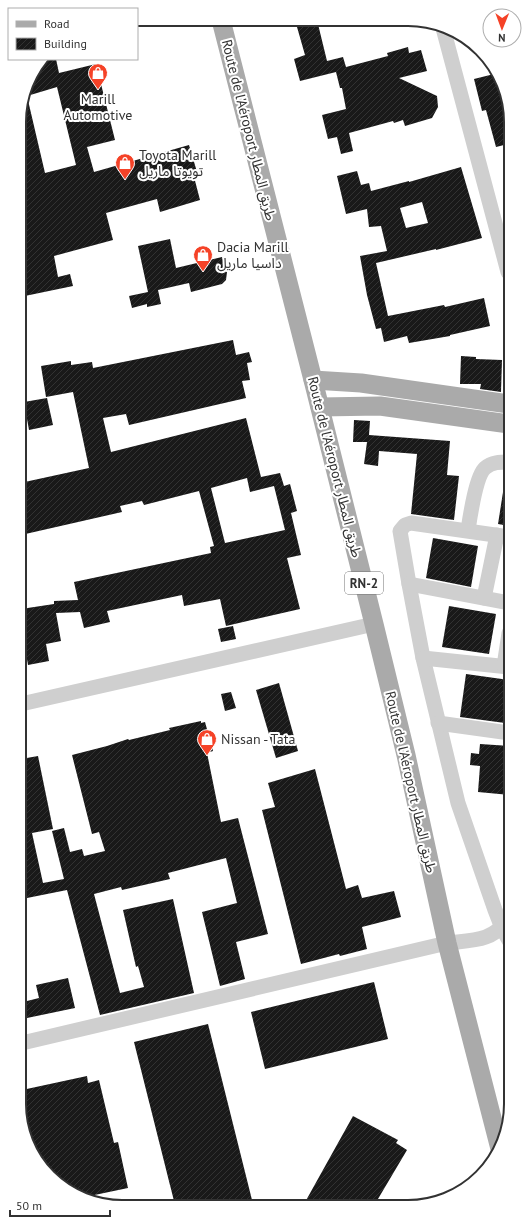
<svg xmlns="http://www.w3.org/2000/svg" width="530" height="1226" font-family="'PT Sans','Noto Sans Arabic',sans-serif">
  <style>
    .building { fill: url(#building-hatch); fill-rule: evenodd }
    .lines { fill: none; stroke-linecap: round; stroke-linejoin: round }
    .minor { stroke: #cfcfcf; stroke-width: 15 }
    .major { stroke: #aaa; stroke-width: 19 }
    .labels { text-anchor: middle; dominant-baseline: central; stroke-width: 4; stroke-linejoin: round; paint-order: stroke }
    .shield { fill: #fff; stroke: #707070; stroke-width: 1 }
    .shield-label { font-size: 13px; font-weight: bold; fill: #323232 }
    .poi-label { font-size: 14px; fill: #323232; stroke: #fff; text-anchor: start }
    .street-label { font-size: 14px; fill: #323232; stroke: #fff }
    .rim { fill: none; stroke: #323232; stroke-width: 2 }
  </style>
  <defs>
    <pattern id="building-hatch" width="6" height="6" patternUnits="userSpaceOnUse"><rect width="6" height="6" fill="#191919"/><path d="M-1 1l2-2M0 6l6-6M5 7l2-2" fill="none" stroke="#323232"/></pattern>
  </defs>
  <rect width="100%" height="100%" fill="#fff"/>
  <g class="building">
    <polygon points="295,20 317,20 327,61 343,57 346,67 388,56 387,53 408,47 409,53 421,50 427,71 399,78 437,96 438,107 432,118 405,126 403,120 394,123 393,121 349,133 353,151 341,154 337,137 328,139 322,115 346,109 342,88 340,88 336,72 300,81 294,59 305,55"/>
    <path d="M43,59H56L59,73L96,64L115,140L87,147L94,172L189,145L197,172L193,173L200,200L160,212L157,199L106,213L113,240L54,256L58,277L70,274L73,286L20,297L19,115L29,76ZM57,87L76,165L45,173L27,96Z"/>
    <polygon points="494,74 508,95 508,144 496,147 486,110 482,111 474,79"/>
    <path d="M461,167L482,238L436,250V249L376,263L388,316L444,305L445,307L484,298L490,326L450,335V336L409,343L407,336L384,342L381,328L376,329L367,295L360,256L387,251L381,226L369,227L367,209L346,214L337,176L357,171L361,185L369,183L371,191L409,181V182ZM422,202L428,223L406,228L400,208Z"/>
    <polygon points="170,239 176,268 222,257 227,272 226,280 222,284 218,285 191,292 189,283 158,290 161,304 147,307 147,304 132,308 129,296 148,292 138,246"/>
    <path d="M233,340L236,355L249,352L252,362L247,363L250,380L242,381L246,398L129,425L126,414L103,418L111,452L246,418L261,477L280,473L284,486L290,484L297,511L291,513L301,555L287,558L300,609L226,626L220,599L184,606L182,595L107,611L110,622L84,628L80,612L56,613L61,641L46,644L49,661L28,665L23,636H21V609L54,604V601L78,600L74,582L211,553L210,547L214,546L199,491L144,505L142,501L120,506L122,512L21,535L20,483L89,468L73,392L46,397L41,366L71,361V365L92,362L93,368ZM247,478L250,492L274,486L285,530L225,543L211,488Z"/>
    <polygon points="461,356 476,357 476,359 502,360 501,392 480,389 481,384 460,384"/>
    <polygon points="47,398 53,425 29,430 24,402"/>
    <polygon points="354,420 370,421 369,435 450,441 447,475 459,476 454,520 411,514 417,454 379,451 378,466 364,464 367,442 353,442"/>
    <polygon points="503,492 509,493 509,526 498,524"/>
    <polygon points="433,538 478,546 471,587 426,578"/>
    <polygon points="449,606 496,614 489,654 442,647"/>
    <polygon points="233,626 236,639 221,642 218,629"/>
    <polygon points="466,674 509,680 509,694 505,723 460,717"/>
    <polygon points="279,683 298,751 276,758 256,690"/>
    <polygon points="231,692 236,708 225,711 221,694"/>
    <polygon points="201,721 201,723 205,722 213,751 207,753 221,822 238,818 268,934 236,942 245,979 220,986 202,912 237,903 226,858 168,873 170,879 122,890 121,887 94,894 120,993 144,987 138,966 136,967 123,910 173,899 194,993 100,1015 67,890 22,899 21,759 38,756 53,829 32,833 43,883 64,879 52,831 64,828 70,852 82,849 84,856 105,851 99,832 92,834 72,755 107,746 128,739 129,740 170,730 169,728"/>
    <polygon points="480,744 510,746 510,795 478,792 480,766 470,765 471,753 479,754"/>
    <polygon points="315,769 346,889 358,885 362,898 394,891 401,917 362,927 367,949 340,956 339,954 301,964 262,810 275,807 268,783"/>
    <polygon points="68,978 75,1008 27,1018 23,1002 39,998 36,985"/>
    <polygon points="374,982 388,1039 265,1069 251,1012"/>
    <polygon points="208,1024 253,1204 175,1205 134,1042"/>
    <polygon points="87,1076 88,1083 99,1080 114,1143 118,1142 128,1188 85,1197 54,1181 22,1131 22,1090"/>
    <polygon points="353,1116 398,1140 396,1143 407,1150 375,1204 304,1204"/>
  </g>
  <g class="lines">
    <g class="minor">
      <polyline points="443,28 508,272"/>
      <path d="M468,530C470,517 476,476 485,468C492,462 500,462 509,462"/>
      <polyline points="509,537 411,523 405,525 400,531 409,584 423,658 458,803 495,910 502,928 510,942"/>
      <polyline points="409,584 509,603"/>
      <polyline points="484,598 497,535"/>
      <polyline points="423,658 509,667"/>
      <polyline points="504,666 509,633"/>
      <polyline points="21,704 374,624"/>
      <polyline points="438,723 510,733"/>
      <path d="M22,1043L447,943C475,940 491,942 510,918"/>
    </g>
    <g class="major">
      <polyline points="221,20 313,380 374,624 406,755 447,943 500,1149"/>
      <polyline points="313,380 361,383 509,404"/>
      <polyline points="320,407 380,406 509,424"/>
    </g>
  </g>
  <defs>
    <g id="shop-pin" transform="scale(1)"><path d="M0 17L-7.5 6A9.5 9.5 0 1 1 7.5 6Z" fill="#f54227" stroke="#fff"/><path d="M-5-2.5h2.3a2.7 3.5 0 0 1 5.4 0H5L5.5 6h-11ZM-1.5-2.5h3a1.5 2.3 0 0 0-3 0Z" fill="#fff"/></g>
  </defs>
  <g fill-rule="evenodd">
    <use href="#shop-pin" x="98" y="73"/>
    <use href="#shop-pin" x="125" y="163"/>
    <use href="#shop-pin" x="203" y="255"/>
    <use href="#shop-pin" x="207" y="739"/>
  </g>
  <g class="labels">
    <rect class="shield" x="345" y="572" width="38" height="22" rx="3"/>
    <g class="shield-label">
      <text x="364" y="583">RN-2</text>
    </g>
    <g class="poi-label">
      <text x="98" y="99" text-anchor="middle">Marill<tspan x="98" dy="16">Automotive</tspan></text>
      <text x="139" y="155">Toyota Marill<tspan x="139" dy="16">تويوتا ماريل</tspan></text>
      <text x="217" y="247">Dacia Marill<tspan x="217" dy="16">داسيا ماريل</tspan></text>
      <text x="221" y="739">Nissan - Tata</text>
    </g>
    <g class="street-label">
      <text transform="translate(249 130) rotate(76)">Route de l'Aéroport طريق المطار</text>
      <text transform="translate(335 467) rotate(76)">Route de l'Aéroport طريق المطار</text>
      <text transform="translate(411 782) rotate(77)">Route de l'Aéroport طريق المطار</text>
    </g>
  </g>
  <path d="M0 0H530V1226H0ZM122 26H408A96 96 0 0 1 504 122V1104A96 96 0 0 1 408 1200H122A96 96 0 0 1 26 1104V122A96 96 0 0 1 122 26Z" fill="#fff" fill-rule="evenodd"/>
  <path class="rim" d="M122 26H408A96 96 0 0 1 504 122V1104A96 96 0 0 1 408 1200H122A96 96 0 0 1 26 1104V122A96 96 0 0 1 122 26Z"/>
  <rect x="8" y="8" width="130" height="52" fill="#ffffff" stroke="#adadad"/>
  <rect x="16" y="21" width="20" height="6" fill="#aaaaaa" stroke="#adadad"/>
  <text x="44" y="28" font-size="12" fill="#323232">Road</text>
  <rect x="16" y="38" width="20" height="12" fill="url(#building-hatch)" stroke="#adadad"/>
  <text x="44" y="48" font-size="12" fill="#323232">Building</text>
  <g transform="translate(502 28) rotate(181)"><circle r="19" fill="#ffffff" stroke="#adadad"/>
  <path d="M0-3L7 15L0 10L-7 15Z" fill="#f54227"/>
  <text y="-6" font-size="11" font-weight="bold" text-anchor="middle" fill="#323232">N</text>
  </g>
  <path d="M10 1210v6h100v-6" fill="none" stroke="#323232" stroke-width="2"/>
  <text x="16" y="1210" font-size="12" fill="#323232" stroke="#ffffff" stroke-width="3" paint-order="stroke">50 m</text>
</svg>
